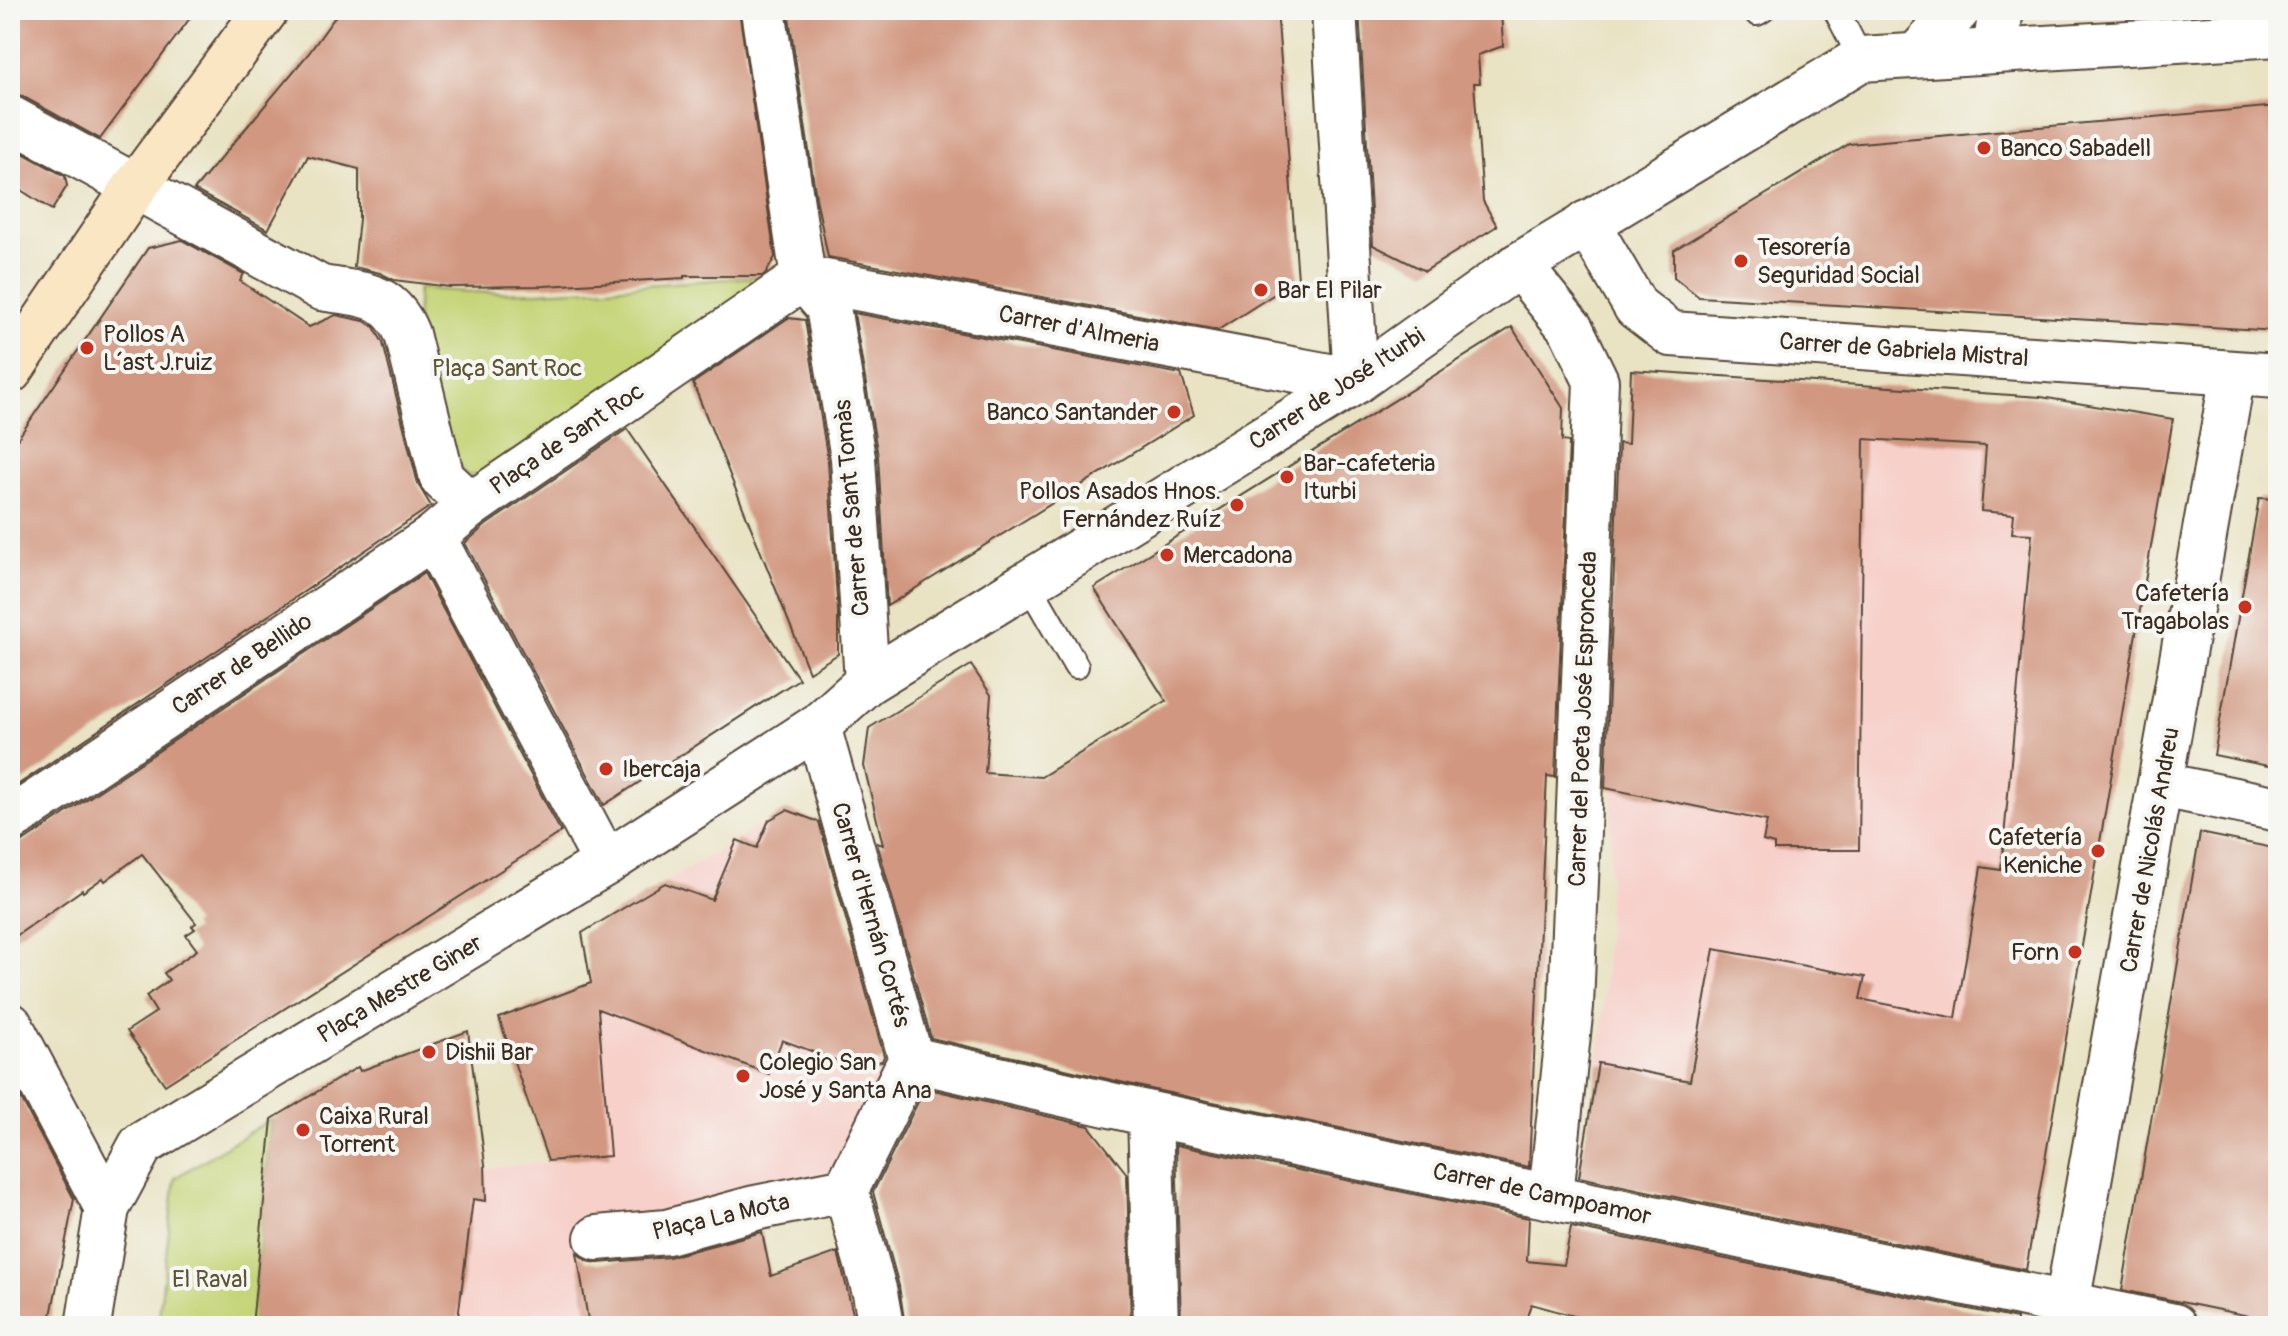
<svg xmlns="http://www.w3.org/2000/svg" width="2288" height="1336" font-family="Pangolin,sans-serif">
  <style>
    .built { fill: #f7d0ca }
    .green { fill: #c4d476; stroke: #807f4a; stroke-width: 2 }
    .building { fill: #d19780 }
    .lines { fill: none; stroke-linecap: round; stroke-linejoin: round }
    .lane-casing { stroke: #554637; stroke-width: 28 }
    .street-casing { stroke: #554637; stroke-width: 48 }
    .secondary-casing { stroke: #554637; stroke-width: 48 }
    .lane { stroke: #fff; stroke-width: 24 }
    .street { stroke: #fff; stroke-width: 44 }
    .secondary { stroke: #fbe6c4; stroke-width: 44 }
    .poi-dot { fill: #c8321e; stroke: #f6f6f2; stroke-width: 3 }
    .labels { text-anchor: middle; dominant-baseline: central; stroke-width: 8; stroke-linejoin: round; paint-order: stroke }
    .poi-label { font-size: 24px; fill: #3b2a1e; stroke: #f6f6f2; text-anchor: start }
    .street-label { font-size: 24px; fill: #3b2a1e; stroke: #f6f6f2 }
    .park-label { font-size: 24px; fill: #5d5434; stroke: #f6f6f2 }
  </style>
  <rect width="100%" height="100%" fill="#f6f6f2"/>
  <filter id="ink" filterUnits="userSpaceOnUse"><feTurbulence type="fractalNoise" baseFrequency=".0125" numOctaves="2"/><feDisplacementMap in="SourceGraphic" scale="16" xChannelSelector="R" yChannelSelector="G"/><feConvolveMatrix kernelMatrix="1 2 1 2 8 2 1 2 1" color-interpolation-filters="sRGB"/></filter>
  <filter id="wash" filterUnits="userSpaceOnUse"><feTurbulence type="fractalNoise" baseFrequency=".006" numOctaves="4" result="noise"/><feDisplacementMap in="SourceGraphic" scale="32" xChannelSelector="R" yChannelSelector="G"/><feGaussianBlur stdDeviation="1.8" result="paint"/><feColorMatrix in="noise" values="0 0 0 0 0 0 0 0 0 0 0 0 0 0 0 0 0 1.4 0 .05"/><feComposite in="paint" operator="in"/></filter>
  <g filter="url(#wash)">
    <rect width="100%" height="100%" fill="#e9e3c4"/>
    <g class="built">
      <polygon points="1812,382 2043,397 2001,870 1981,867 1966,951 1971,952 1959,1019 1903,1008 1898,1119 1598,1063 1603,1021 1613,789 1808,831"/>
      <polygon points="787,810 811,819 871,1007 881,1061 884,1093 838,1176 610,1225 575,1226 589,1326 457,1326 410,1184 486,1200 485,1169 609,1156 593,962 582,933"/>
    </g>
    <g class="green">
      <path d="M763,277L766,284L483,475H467L449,453L417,317L418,288C532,301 649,282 763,277Z"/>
      <polygon points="271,1119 253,1318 253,1323 257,1326 158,1326 175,1178"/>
    </g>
    <g id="blocks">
      <g class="building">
        <polygon points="10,10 196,10 100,139 22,96 10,93"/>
        <polygon points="340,10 739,10 775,257 766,273 762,276 684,276 684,278 544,286 450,287 394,280 380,273 354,267 359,219 359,169 308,156 268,230 194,190 309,53"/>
        <polygon points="788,10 1277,10 1298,279 1218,330 828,257 816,198"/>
        <polygon points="1359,10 1501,10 1503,46 1478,55 1480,83 1474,83 1483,201 1497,226 1425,271 1373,245"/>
        <polygon points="2278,106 2278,331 1699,297 1674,277 1674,250 1849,144"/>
        <polygon points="10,146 65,176 67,186 52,210 10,183"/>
        <polygon points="182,240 244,274 240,281 309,327 336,315 364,321 374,327 383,343 418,484 431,506 10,790 10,450 148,248"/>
        <polygon points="854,313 1181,374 1194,415 887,606 878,456"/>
        <polygon points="788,318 805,320 828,461 838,614 838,654 809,672 693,383"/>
        <polygon points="1512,327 1563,408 1562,441 1569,442 1555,777 1547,776 1529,1167 1155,1090 931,1038 877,843 883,845 864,766 869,728 971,665 991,695 985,773 1041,777 1166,701 1094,588"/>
        <polygon points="1631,370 2041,397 2173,419 2026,1270 1579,1177 1598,1063 1690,1081 1714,949 1865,977 1860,999 1956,1018 1981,867 2001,870 2032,534 2012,533 2014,514 1981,511 1986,446 1864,439 1859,850 1774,850 1774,844 1763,841 1767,821 1605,788 1619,443 1628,444"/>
        <polygon points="627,429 799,679 604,805 465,543 486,525"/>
        <polygon points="2259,498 2278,499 2278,768 2214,755"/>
        <polygon points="424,573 561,832 165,1085 127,1031 156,1012 146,996 169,980 164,973 197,950 186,935 195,929 192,926 196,923 142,854 105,881 103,878 83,892 82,890 10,940 10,845 24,841"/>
        <polygon points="787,810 819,822 884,1056 882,1061 854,1067 782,1040 769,1074 598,1009 610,1156 548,1161 499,1018 591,983 582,933 665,883 712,900 737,840 757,848 769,820"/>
        <polygon points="2200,833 2278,849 2278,1322 2122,1290"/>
        <polygon points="468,1031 485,1164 486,1201 473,1199 457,1326 252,1326 272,1119 358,1067 360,1071"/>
        <polygon points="10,1078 74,1199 49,1326 10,1326"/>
        <polygon points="925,1088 1089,1126 1127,1174 1131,1326 905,1326 899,1286 873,1192"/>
        <polygon points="1176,1145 1529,1218 1527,1261 1564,1265 1571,1227 2017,1319 2017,1326 1610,1326 1531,1304 1524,1326 1181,1326"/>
        <polygon points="762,1232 771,1276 838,1252 856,1326 589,1326 577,1253 587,1261 598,1263 669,1257"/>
      </g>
    </g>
  </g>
  <g filter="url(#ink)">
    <use href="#blocks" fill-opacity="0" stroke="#554637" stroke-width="2"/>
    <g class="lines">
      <g class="lane-casing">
        <g id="lane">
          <polyline points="1755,10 1757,13 1762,10"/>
          <polyline points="1836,10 1861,59"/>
          <polyline points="1028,583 1076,666"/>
        </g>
      </g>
      <g class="street-casing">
        <g id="street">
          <polyline points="763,10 803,278 828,307 853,458 867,682"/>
          <polyline points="1995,49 2001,10"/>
          <polyline points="1917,55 1958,10"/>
          <path d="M10,118L321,288C362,295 389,291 407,334L442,478L471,505"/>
          <polyline points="1587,223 1636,307 1671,334 2278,376"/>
          <polyline points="1519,265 1571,329 1596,381 1571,1006 1551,1195"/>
          <polyline points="433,537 606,863"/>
          <polyline points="818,726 911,1059 846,1190 875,1293 881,1326"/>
          <polyline points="2162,785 2278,809"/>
          <polyline points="10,820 433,537 471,505 803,278 1356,381 1334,10"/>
          <polyline points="10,1025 107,1208"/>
          <polyline points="911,1059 1150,1114 2174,1326"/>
          <polyline points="1150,1114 1156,1326"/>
          <polyline points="597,1238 667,1232 755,1208 846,1190"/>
          <polyline points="88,1326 107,1208 141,1145 606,863 818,726 867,682 1356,381 1519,265 1861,59 2278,34"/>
          <polyline points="2066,1326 2067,1304 2233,374"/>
        </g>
      </g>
      <g class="secondary-casing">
        <polyline id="secondary" points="10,371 135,187 266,10"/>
      </g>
      <use href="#lane" class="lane"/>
      <use href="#street" class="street"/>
      <use href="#secondary" class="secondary"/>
    </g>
  </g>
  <g class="poi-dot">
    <circle cx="1984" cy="148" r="8"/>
    <circle cx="1741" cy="261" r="8"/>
    <circle cx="1261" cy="290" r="8"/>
    <circle cx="87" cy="348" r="8"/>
    <circle cx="1174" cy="412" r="8"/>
    <circle cx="1287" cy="477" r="8"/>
    <circle cx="1237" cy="505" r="8"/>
    <circle cx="1167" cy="555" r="8"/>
    <circle cx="2245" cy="607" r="8"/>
    <circle cx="606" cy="769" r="8"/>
    <circle cx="2098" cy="851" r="8"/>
    <circle cx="2075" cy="952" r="8"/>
    <circle cx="429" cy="1052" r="8"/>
    <circle cx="743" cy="1076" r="8"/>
    <circle cx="303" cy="1130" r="8"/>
  </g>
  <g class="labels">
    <g class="poi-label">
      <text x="2000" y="148">Banco Sabadell</text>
      <text x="1757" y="247">Tesorería<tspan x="1757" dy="28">Seguridad Social</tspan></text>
      <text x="1277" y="290">Bar El Pilar</text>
      <text x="103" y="334">Pollos A<tspan x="103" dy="28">L´ast J.ruiz</tspan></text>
      <text x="1158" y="412" text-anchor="end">Banco Santander</text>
      <text x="1303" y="463">Bar-cafeteria<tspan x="1303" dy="28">Iturbi</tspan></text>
      <text x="1221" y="491" text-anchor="end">Pollos Asados Hnos.<tspan x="1221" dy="28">Fernández Ruíz</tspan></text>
      <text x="1183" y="555">Mercadona</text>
      <text x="2229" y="593" text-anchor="end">Cafetería<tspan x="2229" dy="28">Tragabolas</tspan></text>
      <text x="622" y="769">Ibercaja</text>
      <text x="2082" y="837" text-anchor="end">Cafetería<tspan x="2082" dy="28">Keniche</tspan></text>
      <text x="2059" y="952" text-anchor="end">Forn</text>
      <text x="445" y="1052">Dishii Bar</text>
      <text x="759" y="1062">Colegio San<tspan x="759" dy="28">José y Santa Ana</tspan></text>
      <text x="319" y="1116">Caixa Rural<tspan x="319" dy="28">Torrent</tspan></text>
    </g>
    <g class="street-label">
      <text transform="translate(1079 329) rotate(11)">Carrer d'Almeria</text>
      <text transform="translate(1904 350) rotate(4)">Carrer de Gabriela Mistral</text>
      <text transform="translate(1337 389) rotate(-33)">Carrer de José Iturbi</text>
      <text transform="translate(567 439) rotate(-34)">Plaça de Sant Roc</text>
      <text transform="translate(852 508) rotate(-95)">Carrer de Sant Tomàs</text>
      <text transform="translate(242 664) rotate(-34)">Carrer de Bellido</text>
      <text transform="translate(1583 719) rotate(-88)">Carrer del Poeta José Espronceda</text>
      <text transform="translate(2150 850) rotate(-80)">Carrer de Nicolás Andreu</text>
      <text transform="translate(871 915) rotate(74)">Carrer d'Hernán Cortés</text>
      <text transform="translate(400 989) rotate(-31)">Plaça Mestre Giner</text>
      <text transform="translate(1542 1194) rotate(12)">Carrer de Campoamor</text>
      <text transform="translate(721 1217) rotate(-13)">Plaça La Mota</text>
    </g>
    <g class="park-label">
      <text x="507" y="368">Plaça Sant Roc</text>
      <text x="210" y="1279">El Raval</text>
    </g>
  </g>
  <rect width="2288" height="1336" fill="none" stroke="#f6f6f2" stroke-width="40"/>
</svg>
